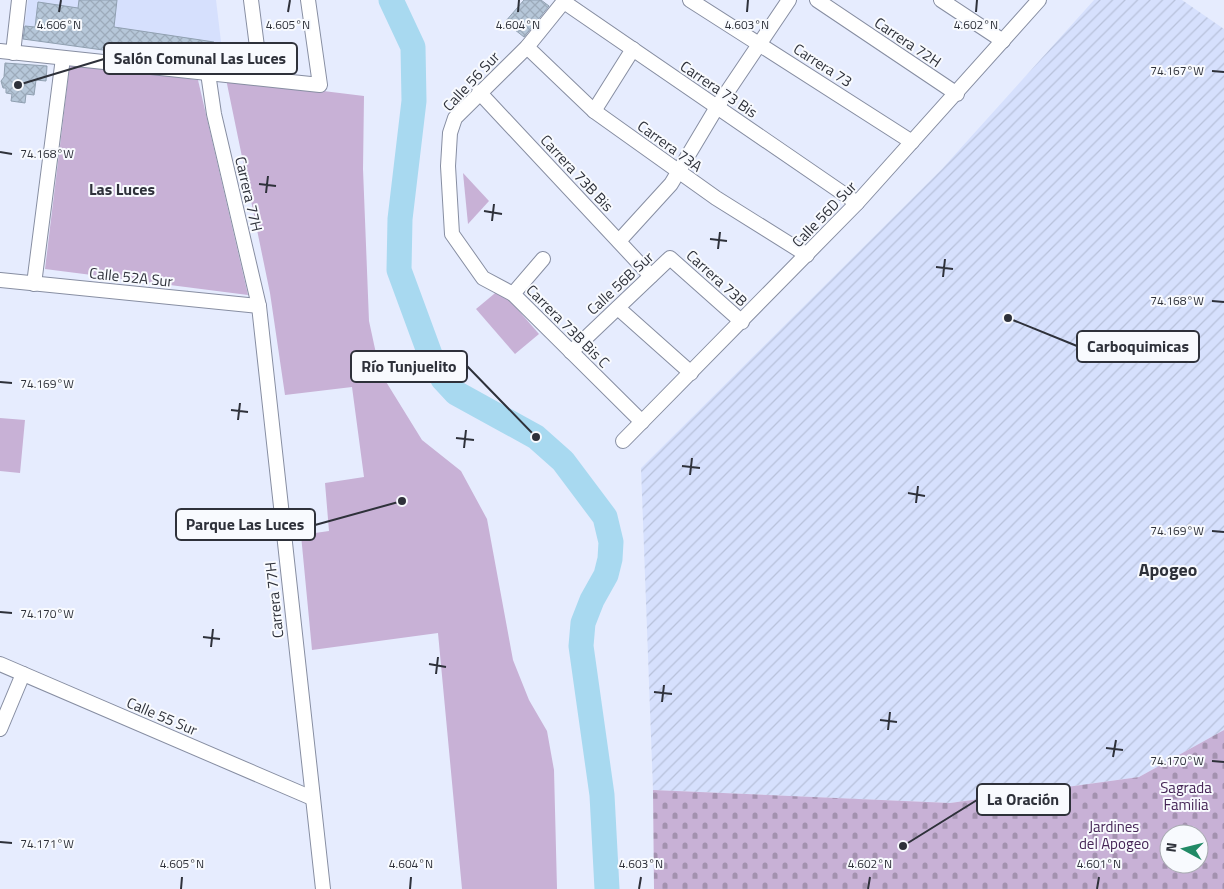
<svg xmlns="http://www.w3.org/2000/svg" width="1224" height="889" font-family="'Titillium Web',sans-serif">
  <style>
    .built { fill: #d6e0fd }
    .industrial { fill: url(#industrial-furrows) }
    .green { fill: #c8b1d6 }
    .cemetery { fill: url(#cemetery-stones); fill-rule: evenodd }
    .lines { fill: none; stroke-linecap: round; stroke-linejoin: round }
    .river { stroke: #a8d9f0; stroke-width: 25 }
    .building { fill: url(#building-cross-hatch); stroke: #90a0b1 }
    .minor-casing { stroke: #878ea2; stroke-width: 16 }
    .minor { stroke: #fff; stroke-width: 14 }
    .ticks { fill: none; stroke: #2e313a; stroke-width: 2 }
    .labels { text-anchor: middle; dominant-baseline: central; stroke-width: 4; stroke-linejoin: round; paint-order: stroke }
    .street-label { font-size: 15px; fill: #2e313a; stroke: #f8fafe }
    .park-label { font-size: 15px; fill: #462657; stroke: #f8fafe }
    .neighbourhood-label { font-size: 16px; font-weight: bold; fill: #2e313a; stroke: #f8fafe }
    .quarter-label { font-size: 18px; font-weight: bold; fill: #2e313a; stroke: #f8fafe }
    .ticks-label { font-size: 12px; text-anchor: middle; fill: #2e313a; stroke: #f8fafe; stroke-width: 4; stroke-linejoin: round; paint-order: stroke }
    .leader { fill: none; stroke: #2e313a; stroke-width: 2 }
    .callout-dot { fill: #2e313a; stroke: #f8fafe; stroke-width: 2 }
    .callout { fill: #f8fafe; stroke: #2e313a; stroke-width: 2 }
    .callout-label { font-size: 16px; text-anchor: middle; font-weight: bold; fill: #2e313a }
  </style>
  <defs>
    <pattern id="industrial-furrows" width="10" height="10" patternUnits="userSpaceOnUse" patternTransform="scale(1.25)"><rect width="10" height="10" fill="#d6e0fd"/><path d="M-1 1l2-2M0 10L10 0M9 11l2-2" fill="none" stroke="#b8c1da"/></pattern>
    <pattern id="cemetery-stones" width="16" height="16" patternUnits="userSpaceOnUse" patternTransform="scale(1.25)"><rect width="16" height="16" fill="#c8b1d6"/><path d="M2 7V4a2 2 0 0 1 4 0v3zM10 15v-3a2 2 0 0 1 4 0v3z" fill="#a391af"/></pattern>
    <pattern id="building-cross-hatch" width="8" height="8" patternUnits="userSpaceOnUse" patternTransform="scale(1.25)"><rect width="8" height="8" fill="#b6c7d9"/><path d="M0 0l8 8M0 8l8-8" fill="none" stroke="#9dabbb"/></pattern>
  </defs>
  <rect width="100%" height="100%" fill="#e6ecfe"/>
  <polygon class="built" points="28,0 216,0 224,67 23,38"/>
  <polygon class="industrial" points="1094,0 1182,0 1224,29 1224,730 1139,777 950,803 653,790 641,468 942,169"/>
  <g class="green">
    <polygon points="70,63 198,80 248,295 45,269"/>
    <polygon points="226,79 364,96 363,169 369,321 380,372 422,440 461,471 487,519 513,660 529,700 547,731 554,770 557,889 462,889 438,633 312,650 301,535 329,531 325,483 364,477 352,387 285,395 270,293"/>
    <polygon points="463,173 489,201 468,224"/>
    <polygon points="500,289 539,334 515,354 476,309"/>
    <polygon points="0,418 25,420 20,473 0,471"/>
  </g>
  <path class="cemetery" d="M1224,730V889H654L653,790L950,803L1139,777ZM1169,834H1199V864H1169Z"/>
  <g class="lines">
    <polyline class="river" points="391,0 413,47 414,101 400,219 399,270 431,357 443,379 456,393 536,437 563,461 605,517 611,542 610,559 606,575 592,600 583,623 581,646 602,795 607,889"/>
  </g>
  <g class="building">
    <polygon points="79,0 117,0 114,27 214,42 212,65 23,39 25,26 35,27 38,2 78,8"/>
    <polygon points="524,0 541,0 549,6 524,37 505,22"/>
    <polygon points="5,63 47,66 46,81 36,80 34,95 26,94 25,103 11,101 12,94 6,93 6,88 3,88 1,81 4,77"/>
  </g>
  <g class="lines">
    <g class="minor-casing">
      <g id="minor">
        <polyline points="251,0 261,78"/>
        <polyline points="565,0 527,47 455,118 450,133 448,166 452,234 483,278 513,294 642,422"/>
        <polyline points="690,0 912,142"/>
        <polyline points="817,0 957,94"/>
        <polyline points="941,0 1003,41"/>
        <polyline points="564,2 857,203"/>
        <polyline points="527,47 594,111 716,198 807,255"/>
        <polyline points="0,51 320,85 308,0"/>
        <polyline points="13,53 19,0"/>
        <polyline points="208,73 214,114 259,306 323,889"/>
        <polyline points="479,92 651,276"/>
        <polyline points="594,111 633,49"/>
        <polyline points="619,241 671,184 717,107 789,0"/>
        <polyline points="0,280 259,306"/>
        <polyline points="34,284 63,58"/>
        <polyline points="513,294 543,259"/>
        <polyline points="618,308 691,373"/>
        <polyline points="571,352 670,258 742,322"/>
        <polyline points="623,441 857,203 1039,0"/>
        <polyline points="0,664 312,798"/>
        <polyline points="0,729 23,674"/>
      </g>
    </g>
    <use href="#minor" class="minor"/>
  </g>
  <path class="ticks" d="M59,12L61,0M288,12L290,0M518,12L519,0M747,12L748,0M976,12L977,0M1212,71L1224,72M0,152L12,154M259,184L276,186M266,193L268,176M484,211L502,214M492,221L494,204M710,239L727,241M718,249L720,232M936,267L953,269M943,277L945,259M1212,301L1224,302M0,382L12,383M231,410L248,412M238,420L240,403M456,438L474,440M464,448L466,430M682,466L700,468M690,475L692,458M908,493L925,496M916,503L918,486M1212,531L1224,532M0,612L12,613M203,637L220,639M211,647L213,629M429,664L446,667M436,674L438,657M654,692L672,694M662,702L664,685M880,720L897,722M888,730L890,712M1106,748L1123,750M1113,757L1116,740M1212,761L1224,762M0,842L12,843M181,889L182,877M410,889L411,877M639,889L641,877M868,889L870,877M1097,889L1099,877"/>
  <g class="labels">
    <g class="street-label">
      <text transform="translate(908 42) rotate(34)">Carrera 72H</text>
      <text transform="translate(823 65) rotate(33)">Carrera 73</text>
      <text transform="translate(471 81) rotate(-47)">Calle 56 Sur</text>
      <text transform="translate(719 89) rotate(34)">Carrera 73 Bis</text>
      <text transform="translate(670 146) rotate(36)">Carrera 73A</text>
      <text transform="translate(577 173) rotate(47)">Carrera 73B Bis</text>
      <text transform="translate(249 194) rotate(77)">Carrera 77H</text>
      <text transform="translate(824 214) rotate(-46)">Calle 56D Sur</text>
      <text transform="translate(131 277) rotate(6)">Calle 52A Sur</text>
      <text transform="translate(717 278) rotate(42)">Carrera 73B</text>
      <text transform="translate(620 283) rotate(-43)">Calle 56B Sur</text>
      <text transform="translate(568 326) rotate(45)">Carrera 73B Bis C</text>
      <text transform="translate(274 600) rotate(-96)">Carrera 77H</text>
      <text transform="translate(162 716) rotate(23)">Calle 55 Sur</text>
    </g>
    <g class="park-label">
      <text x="1186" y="787">Sagrada<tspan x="1186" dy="17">Familia</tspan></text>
      <text x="1114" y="826">Jardines<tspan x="1114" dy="17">del Apogeo</tspan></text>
    </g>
    <g class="neighbourhood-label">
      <text x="122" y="189">Las Luces</text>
    </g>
    <g class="quarter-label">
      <text x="1168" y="569">Apogeo</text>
    </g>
  </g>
  <g class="ticks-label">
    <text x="59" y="29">4.606°N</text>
    <text x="288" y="29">4.605°N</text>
    <text x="518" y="29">4.604°N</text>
    <text x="747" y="29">4.603°N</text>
    <text x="976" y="29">4.602°N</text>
    <text x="1177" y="75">74.167°W</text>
    <text x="47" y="158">74.168°W</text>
    <text x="1177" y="305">74.168°W</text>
    <text x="47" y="388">74.169°W</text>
    <text x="1177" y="535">74.169°W</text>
    <text x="47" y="618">74.170°W</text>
    <text x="1177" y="765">74.170°W</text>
    <text x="47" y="848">74.171°W</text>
    <text x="182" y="868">4.605°N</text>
    <text x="411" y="868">4.604°N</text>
    <text x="641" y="868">4.603°N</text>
    <text x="870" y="868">4.602°N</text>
    <text x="1099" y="868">4.601°N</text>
  </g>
  <path class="leader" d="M18 85L104 59M1008 318L1077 346M536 437L467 366M402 501L315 525M903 846L977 800"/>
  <g class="callout-dot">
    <circle cx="18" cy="85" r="5"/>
    <circle cx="1008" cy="318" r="5"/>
    <circle cx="536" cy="437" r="5"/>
    <circle cx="402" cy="501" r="5"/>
    <circle cx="903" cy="846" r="5"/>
  </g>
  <g class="callout">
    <rect x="104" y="43" width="193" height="31" rx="5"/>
    <rect x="1077" y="331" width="122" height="31" rx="5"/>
    <rect x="351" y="351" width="116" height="31" rx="5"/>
    <rect x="176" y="509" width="139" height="31" rx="5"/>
    <rect x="977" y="784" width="93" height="31" rx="5"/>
  </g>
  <g class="callout-label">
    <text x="200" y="64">Salón Comunal Las Luces</text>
    <text x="1138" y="352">Carboquimicas</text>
    <text x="409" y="372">Río Tunjuelito</text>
    <text x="245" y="530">Parque Las Luces</text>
    <text x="1023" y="805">La Oración</text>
  </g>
  <g transform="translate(1184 849) rotate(277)"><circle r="24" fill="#f8fafe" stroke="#a7aab0"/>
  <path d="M0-4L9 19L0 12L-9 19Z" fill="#218a66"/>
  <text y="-8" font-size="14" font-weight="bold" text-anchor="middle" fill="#2e313a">N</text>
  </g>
</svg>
